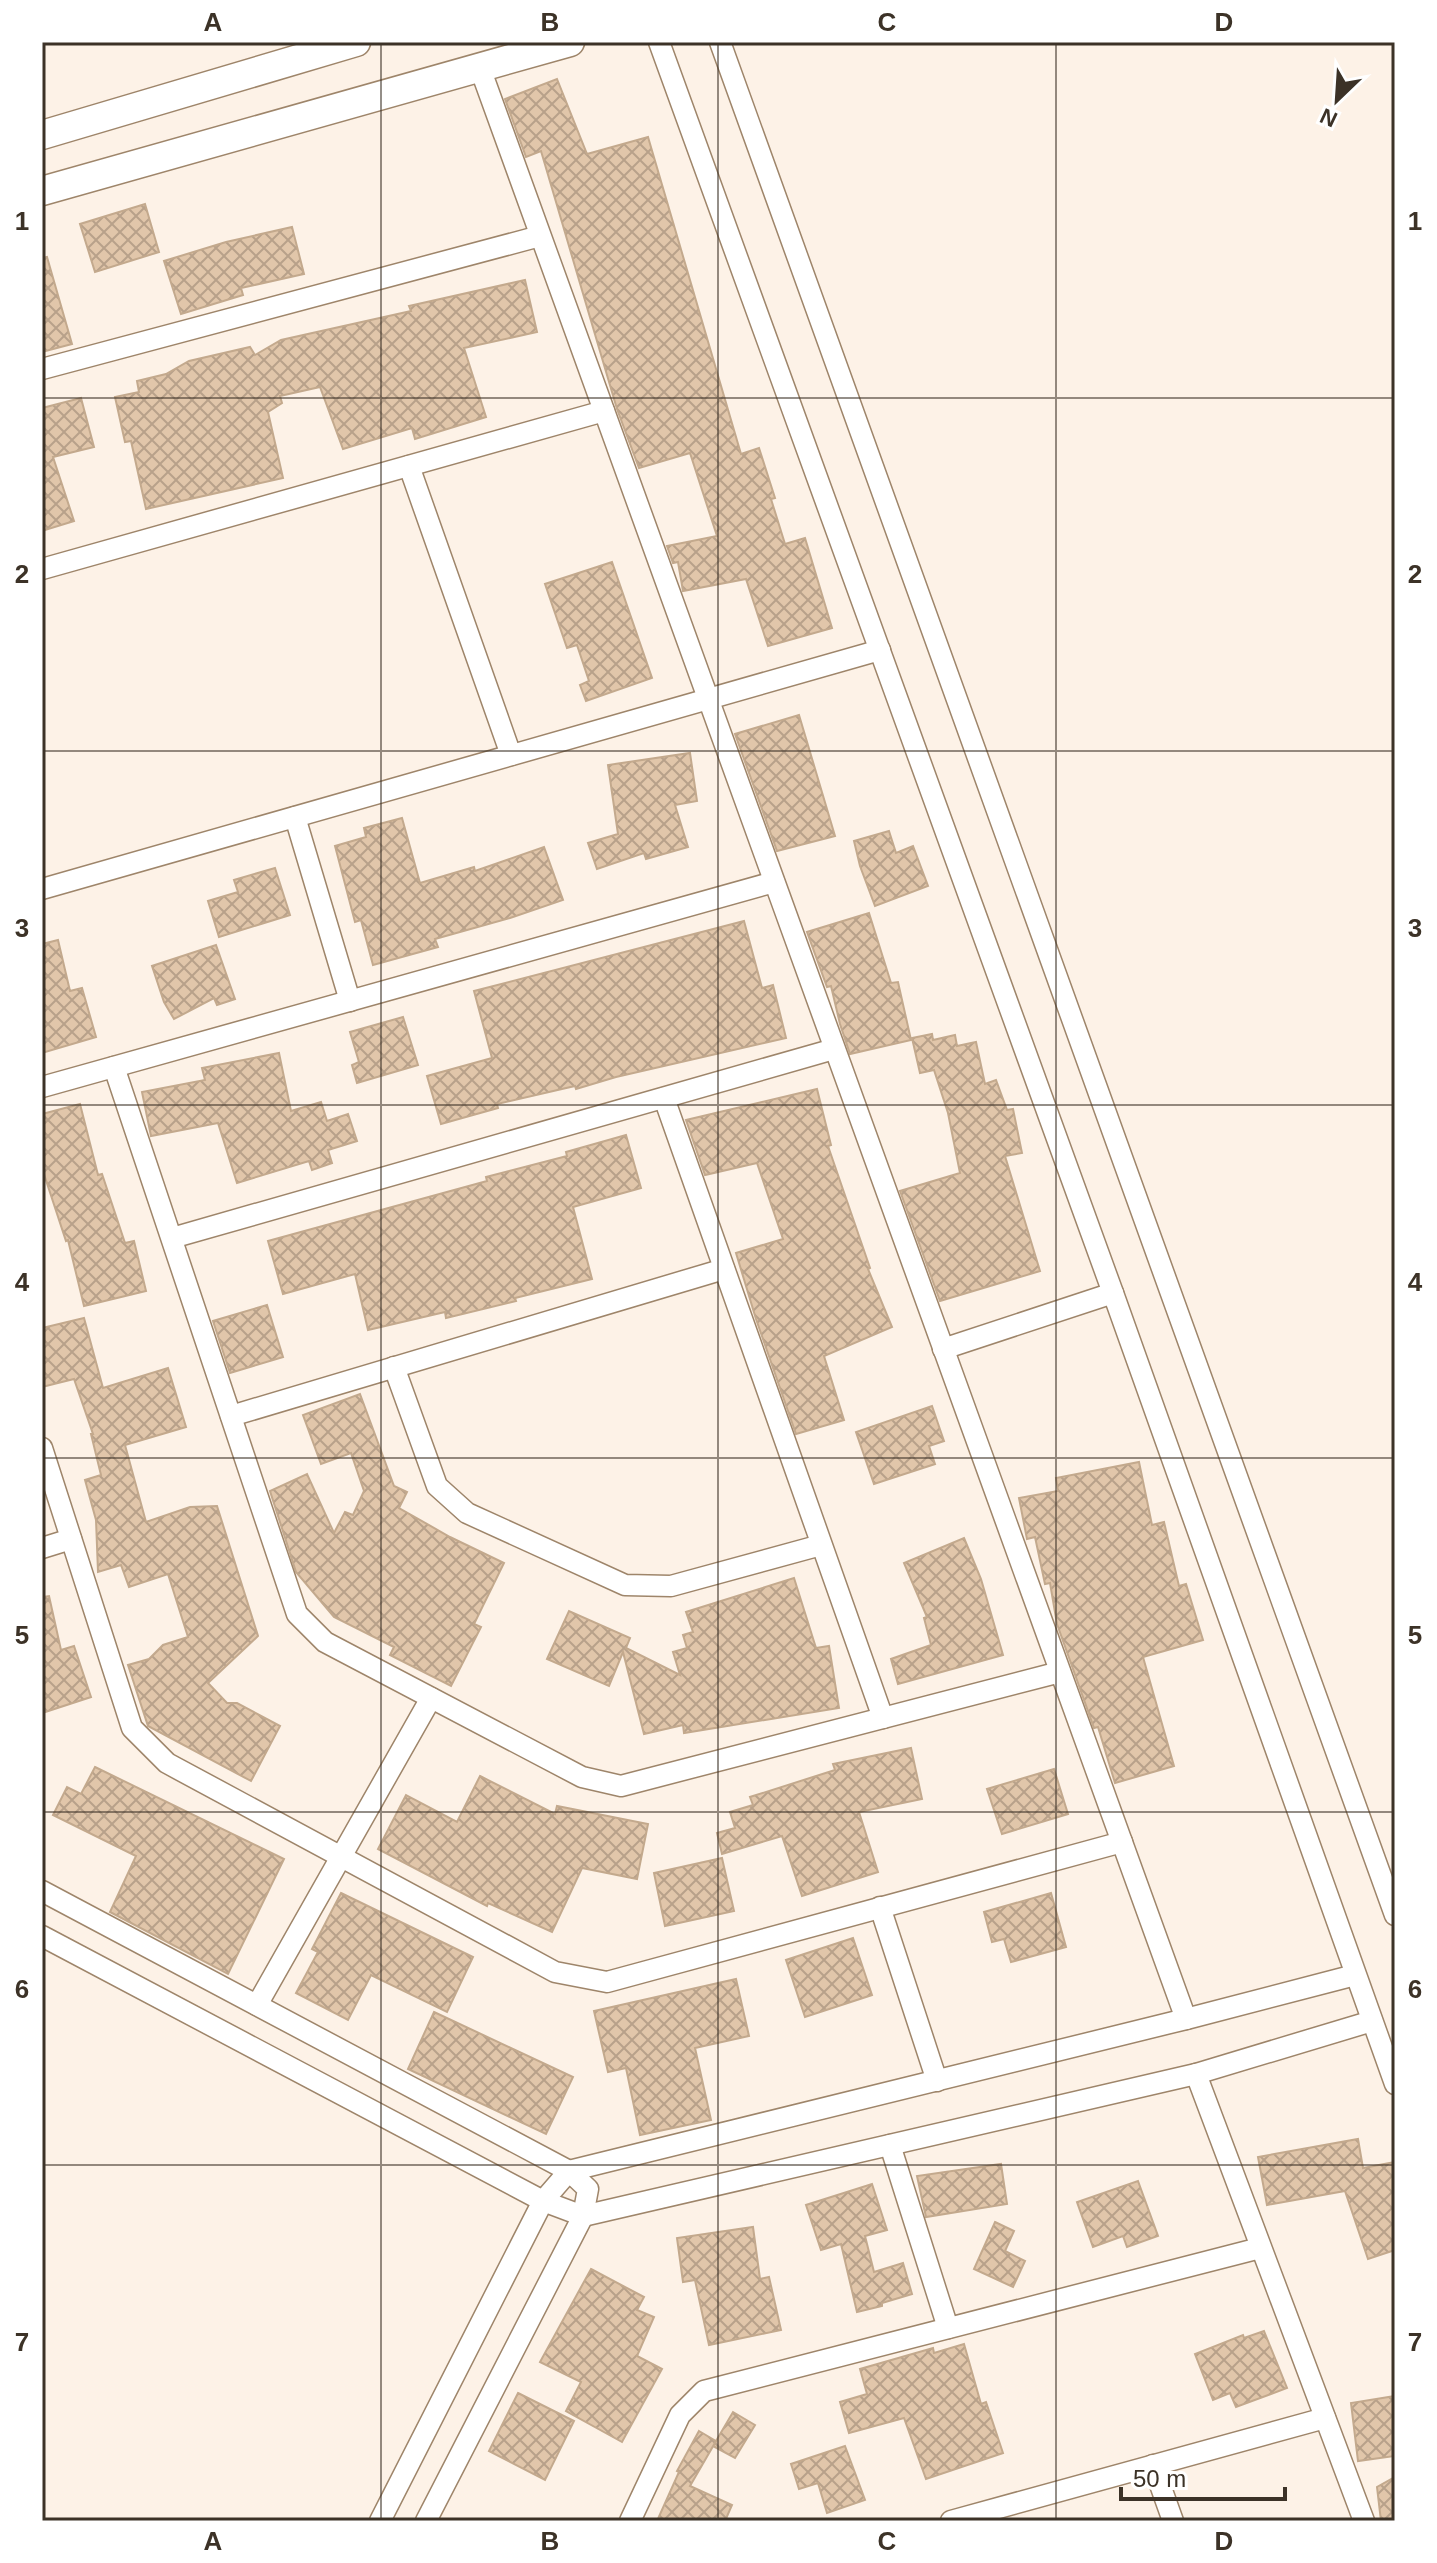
<svg xmlns="http://www.w3.org/2000/svg" width="1437" height="2563" font-family="Helvetica,sans-serif">
  <style>
    .building { fill: url(#building-cross-hatch); stroke: #c3a98d; stroke-width: 2 }
    .lines { fill: none; stroke-linecap: round; stroke-linejoin: round }
    .street-casing { stroke: #9e856a; stroke-width: 23 }
    .secondary-casing { stroke: #9e856a; stroke-width: 31 }
    .street { stroke: #fff; stroke-width: 20 }
    .secondary { stroke: #fff; stroke-width: 28 }
    .grid { fill: none; stroke: #3c3227; stroke-width: 2; stroke-opacity: 0.55 }
    .neatline { fill: none; stroke: #3c3227; stroke-width: 3 }
    .grid-label { font-size: 26px; text-anchor: middle; font-weight: bold; fill: #3c3227 }
  </style>
  <defs>
    <pattern id="building-cross-hatch" width="8" height="8" patternUnits="userSpaceOnUse" patternTransform="scale(2)"><rect width="8" height="8" fill="#e1c6aa"/><path d="M0 0l8 8M0 8l8-8" fill="none" stroke="#b8a18a"/></pattern>
  </defs>
  <rect width="100%" height="100%" fill="#fdf2e7"/>
  <g class="building">
    <polygon points="557,79 587,154 648,137 741,454 759,448 775,498 771,499 785,544 805,538 832,628 768,646 746,579 683,591 678,562 673,563 667,546 717,536 690,453 639,468 617,409 541,151 526,157 505,99"/>
    <polygon points="145,204 159,252 95,272 80,224"/>
    <polygon points="292,227 304,274 241,288 243,295 181,314 164,261 226,242"/>
    <polygon points="47,257 72,344 42,352 42,258"/>
    <polygon points="525,280 537,332 464,348 486,417 415,439 412,428 343,449 320,387 280,396 282,403 268,412 283,478 146,509 131,441 125,442 115,397 139,392 137,381 166,374 189,361 250,347 255,355 281,340 411,311 409,306"/>
    <polygon points="81,398 94,447 53,457 74,521 42,531 42,408"/>
    <polygon points="612,562 652,678 586,701 580,685 589,681 577,645 567,648 545,584"/>
    <polygon points="799,715 835,836 777,851 735,734"/>
    <polygon points="690,753 697,801 675,805 688,847 646,859 644,853 597,869 588,843 618,834 608,765"/>
    <polygon points="402,818 420,883 474,867 475,871 544,847 563,900 510,918 435,939 438,947 373,965 361,920 355,922 335,846 366,837 364,828"/>
    <polygon points="889,831 896,853 913,846 928,886 875,906 860,866 854,841"/>
    <polygon points="275,868 290,915 219,937 208,901 238,892 234,880"/>
    <polygon points="869,913 891,983 898,982 911,1040 850,1054 840,1024 831,986 827,987 807,932"/>
    <polygon points="744,921 762,988 773,985 786,1038 616,1077 576,1089 575,1086 497,1104 498,1108 441,1124 427,1076 492,1058 474,991"/>
    <polygon points="58,940 70,991 82,988 96,1037 42,1053 42,944"/>
    <polygon points="216,945 235,999 217,1005 214,998 174,1019 164,1002 152,966"/>
    <polygon points="403,1017 418,1065 357,1083 352,1065 359,1062 350,1032"/>
    <polygon points="932,1034 933,1040 955,1035 957,1046 976,1042 985,1084 996,1080 1007,1110 1013,1109 1022,1153 1005,1156 1040,1271 940,1301 900,1191 960,1173 948,1113 934,1070 920,1073 912,1038"/>
    <polygon points="279,1053 291,1111 321,1102 327,1121 348,1114 357,1141 328,1150 332,1163 312,1170 309,1161 237,1183 218,1123 151,1136 142,1092 205,1080 202,1068"/>
    <polygon points="817,1089 831,1145 828,1146 870,1268 868,1269 892,1327 824,1356 844,1420 796,1434 756,1319 736,1253 783,1239 757,1163 705,1175 686,1120"/>
    <polygon points="80,1104 98,1175 102,1174 125,1243 134,1241 146,1291 84,1306 68,1240 66,1241 42,1168 42,1114"/>
    <polygon points="626,1135 641,1188 573,1207 592,1279 515,1298 516,1301 446,1318 445,1312 368,1330 355,1274 283,1294 268,1241 487,1181 486,1177 567,1156 566,1152"/>
    <polygon points="267,1305 283,1357 230,1373 213,1321"/>
    <polygon points="84,1318 103,1388 168,1368 186,1427 125,1445 146,1522 190,1507 217,1506 258,1636 208,1683 227,1703 237,1703 280,1726 251,1781 148,1726 128,1665 149,1659 163,1645 188,1637 168,1574 129,1587 121,1565 98,1572 96,1520 85,1480 101,1475 91,1434 93,1434 74,1379 42,1387 42,1328"/>
    <polygon points="360,1394 394,1486 407,1492 399,1508 450,1537 504,1563 474,1624 481,1627 451,1686 390,1655 394,1647 334,1617 296,1572 270,1491 307,1474 334,1533 345,1512 353,1515 364,1491 351,1453 321,1464 303,1415"/>
    <polygon points="932,1406 944,1441 929,1446 935,1464 874,1484 856,1432"/>
    <polygon points="1139,1462 1152,1525 1164,1522 1179,1586 1186,1584 1203,1640 1143,1657 1174,1766 1115,1783 1098,1727 1094,1728 1057,1624 1050,1583 1045,1584 1035,1537 1027,1539 1019,1498 1058,1491 1056,1478"/>
    <polygon points="964,1538 981,1579 1003,1655 898,1684 891,1659 931,1645 924,1618 927,1617 904,1563"/>
    <polygon points="794,1578 816,1648 829,1646 839,1708 684,1733 683,1725 644,1734 623,1652 609,1686 547,1659 569,1611 630,1638 626,1648 680,1675 673,1652 687,1648 683,1635 693,1632 686,1612"/>
    <polygon points="49,1596 61,1650 74,1646 91,1697 42,1713 42,1597"/>
    <polygon points="911,1748 922,1799 859,1812 878,1872 802,1896 782,1836 722,1854 717,1833 735,1828 730,1812 753,1805 750,1797 835,1770 833,1764"/>
    <polygon points="95,1767 284,1859 228,1974 110,1912 136,1856 53,1815 67,1787 81,1794"/>
    <polygon points="1054,1769 1068,1814 1002,1834 987,1789"/>
    <polygon points="480,1776 555,1814 557,1806 648,1824 637,1879 582,1868 552,1932 488,1903 487,1906 378,1849 406,1795 457,1822"/>
    <polygon points="722,1858 734,1911 665,1926 654,1873"/>
    <polygon points="341,1893 473,1957 447,2012 371,1975 348,2020 296,1993 318,1952 312,1949"/>
    <polygon points="1051,1893 1066,1947 1011,1962 1004,1939 992,1942 984,1912"/>
    <polygon points="853,1938 872,1995 805,2017 786,1960"/>
    <polygon points="736,1979 749,2036 695,2048 711,2120 640,2135 626,2068 608,2072 594,2011"/>
    <polygon points="434,2012 573,2077 546,2134 408,2069"/>
    <polygon points="1358,2139 1363,2168 1395,2162 1395,2250 1368,2259 1345,2191 1267,2205 1258,2157"/>
    <polygon points="1001,2164 1007,2204 926,2217 917,2176"/>
    <polygon points="1138,2181 1158,2236 1127,2247 1123,2236 1093,2247 1077,2202"/>
    <polygon points="872,2184 887,2230 865,2236 874,2272 903,2263 912,2294 882,2303 882,2306 857,2312 841,2244 821,2250 806,2205"/>
    <polygon points="995,2222 1014,2231 1005,2251 1025,2261 1013,2287 974,2269"/>
    <polygon points="753,2227 760,2279 769,2277 781,2330 709,2345 695,2280 683,2282 677,2238"/>
    <polygon points="591,2269 644,2297 637,2310 654,2317 637,2356 662,2369 622,2442 566,2411 581,2382 540,2362"/>
    <polygon points="1264,2331 1287,2388 1236,2407 1230,2393 1213,2400 1195,2354 1243,2335 1244,2338"/>
    <polygon points="964,2344 981,2404 986,2402 1003,2453 926,2479 904,2418 849,2433 840,2402 867,2394 860,2369 933,2348 934,2353"/>
    <polygon points="518,2393 574,2421 545,2480 489,2451"/>
    <polygon points="1395,2396 1395,2456 1358,2461 1351,2403"/>
    <polygon points="733,2412 755,2425 735,2458 713,2446"/>
    <polygon points="699,2431 716,2441 690,2486 732,2505 725,2521 657,2521 679,2472 677,2471"/>
    <polygon points="845,2446 865,2500 827,2513 818,2483 799,2489 791,2464"/>
    <polygon points="1395,2477 1395,2521 1381,2521 1377,2487"/>
  </g>
  <g class="lines">
    <g class="street-casing">
      <g id="street">
        <polyline points="659,42 1113,1293 1395,2084"/>
        <polyline points="720,42 1395,1915"/>
        <polyline points="480,68 1186,2019"/>
        <polyline points="42,369 540,236"/>
        <polyline points="409,466 511,755"/>
        <polyline points="42,569 604,411"/>
        <polyline points="295,817 350,1001"/>
        <polyline points="42,889 880,650"/>
        <polyline points="114,1067 297,1614 325,1642 582,1777 621,1786 1060,1672"/>
        <polyline points="42,1087 774,882"/>
        <polyline points="664,1098 883,1718"/>
        <polyline points="172,1238 834,1049"/>
        <polyline points="943,1349 1113,1293"/>
        <polyline points="394,1367 437,1486 467,1513 625,1585 671,1586 821,1545"/>
        <polyline points="231,1416 724,1269"/>
        <polyline points="42,1448 132,1728 167,1763 555,1972 607,1982 1122,1842"/>
        <polyline points="42,1548 71,1539"/>
        <polyline points="42,1891 569,2171 588,2189 583,2216 426,2521"/>
        <polyline points="880,1907 937,2081"/>
        <polyline points="42,1936 543,2201 380,2521"/>
        <polyline points="1355,1975 1186,2019 569,2171 543,2201 583,2216 1196,2074 1372,2021"/>
        <polyline points="257,2005 431,1698"/>
        <polyline points="1196,2074 1364,2521"/>
        <polyline points="890,2145 948,2328"/>
        <polyline points="1153,2465 1173,2521"/>
        <polyline points="630,2521 680,2415 704,2391 1260,2248"/>
        <polyline points="951,2521 1325,2418"/>
      </g>
    </g>
    <g class="secondary-casing">
      <g id="secondary">
        <polyline points="42,135 356,42"/>
        <polyline points="42,191 570,42"/>
      </g>
    </g>
    <use href="#street" class="street"/>
    <use href="#secondary" class="secondary"/>
  </g>
  <path class="grid" d="M381,42V2521M718,42V2521M1056,42V2521M42,398H1395M42,751H1395M42,1105H1395M42,1458H1395M42,1812H1395M42,2165H1395"/>
  <rect width="1437" height="2563" fill="none" stroke="#ffffff" stroke-width="88"/>
  <g transform="translate(1337 100) rotate(205)" stroke="#ffffff" stroke-width="6" paint-order="stroke">
  <path d="M0-6L14 30L0 20L-14 30Z" fill="#3c3227"/>
  <text y="-12" font-size="22" font-weight="bold" text-anchor="middle" fill="#3c3227">N</text>
  </g>
  <path d="M1121 2487v12h164v-12" fill="none" stroke="#3c3227" stroke-width="4"/>
  <text x="1133" y="2487" font-size="24" fill="#3c3227" stroke="#ffffff" stroke-width="6" paint-order="stroke">50 m</text>
  <rect x="44" y="44" width="1349" height="2475" class="neatline"/>
  <g class="grid-label">
    <text x="213" y="31">A</text>
    <text x="550" y="31">B</text>
    <text x="887" y="31">C</text>
    <text x="1224" y="31">D</text>
    <text x="22" y="230">1</text>
    <text x="1415" y="230">1</text>
    <text x="22" y="583">2</text>
    <text x="1415" y="583">2</text>
    <text x="22" y="937">3</text>
    <text x="1415" y="937">3</text>
    <text x="22" y="1291">4</text>
    <text x="1415" y="1291">4</text>
    <text x="22" y="1644">5</text>
    <text x="1415" y="1644">5</text>
    <text x="22" y="1998">6</text>
    <text x="1415" y="1998">6</text>
    <text x="22" y="2351">7</text>
    <text x="1415" y="2351">7</text>
    <text x="213" y="2550">A</text>
    <text x="550" y="2550">B</text>
    <text x="887" y="2550">C</text>
    <text x="1224" y="2550">D</text>
  </g>
</svg>
